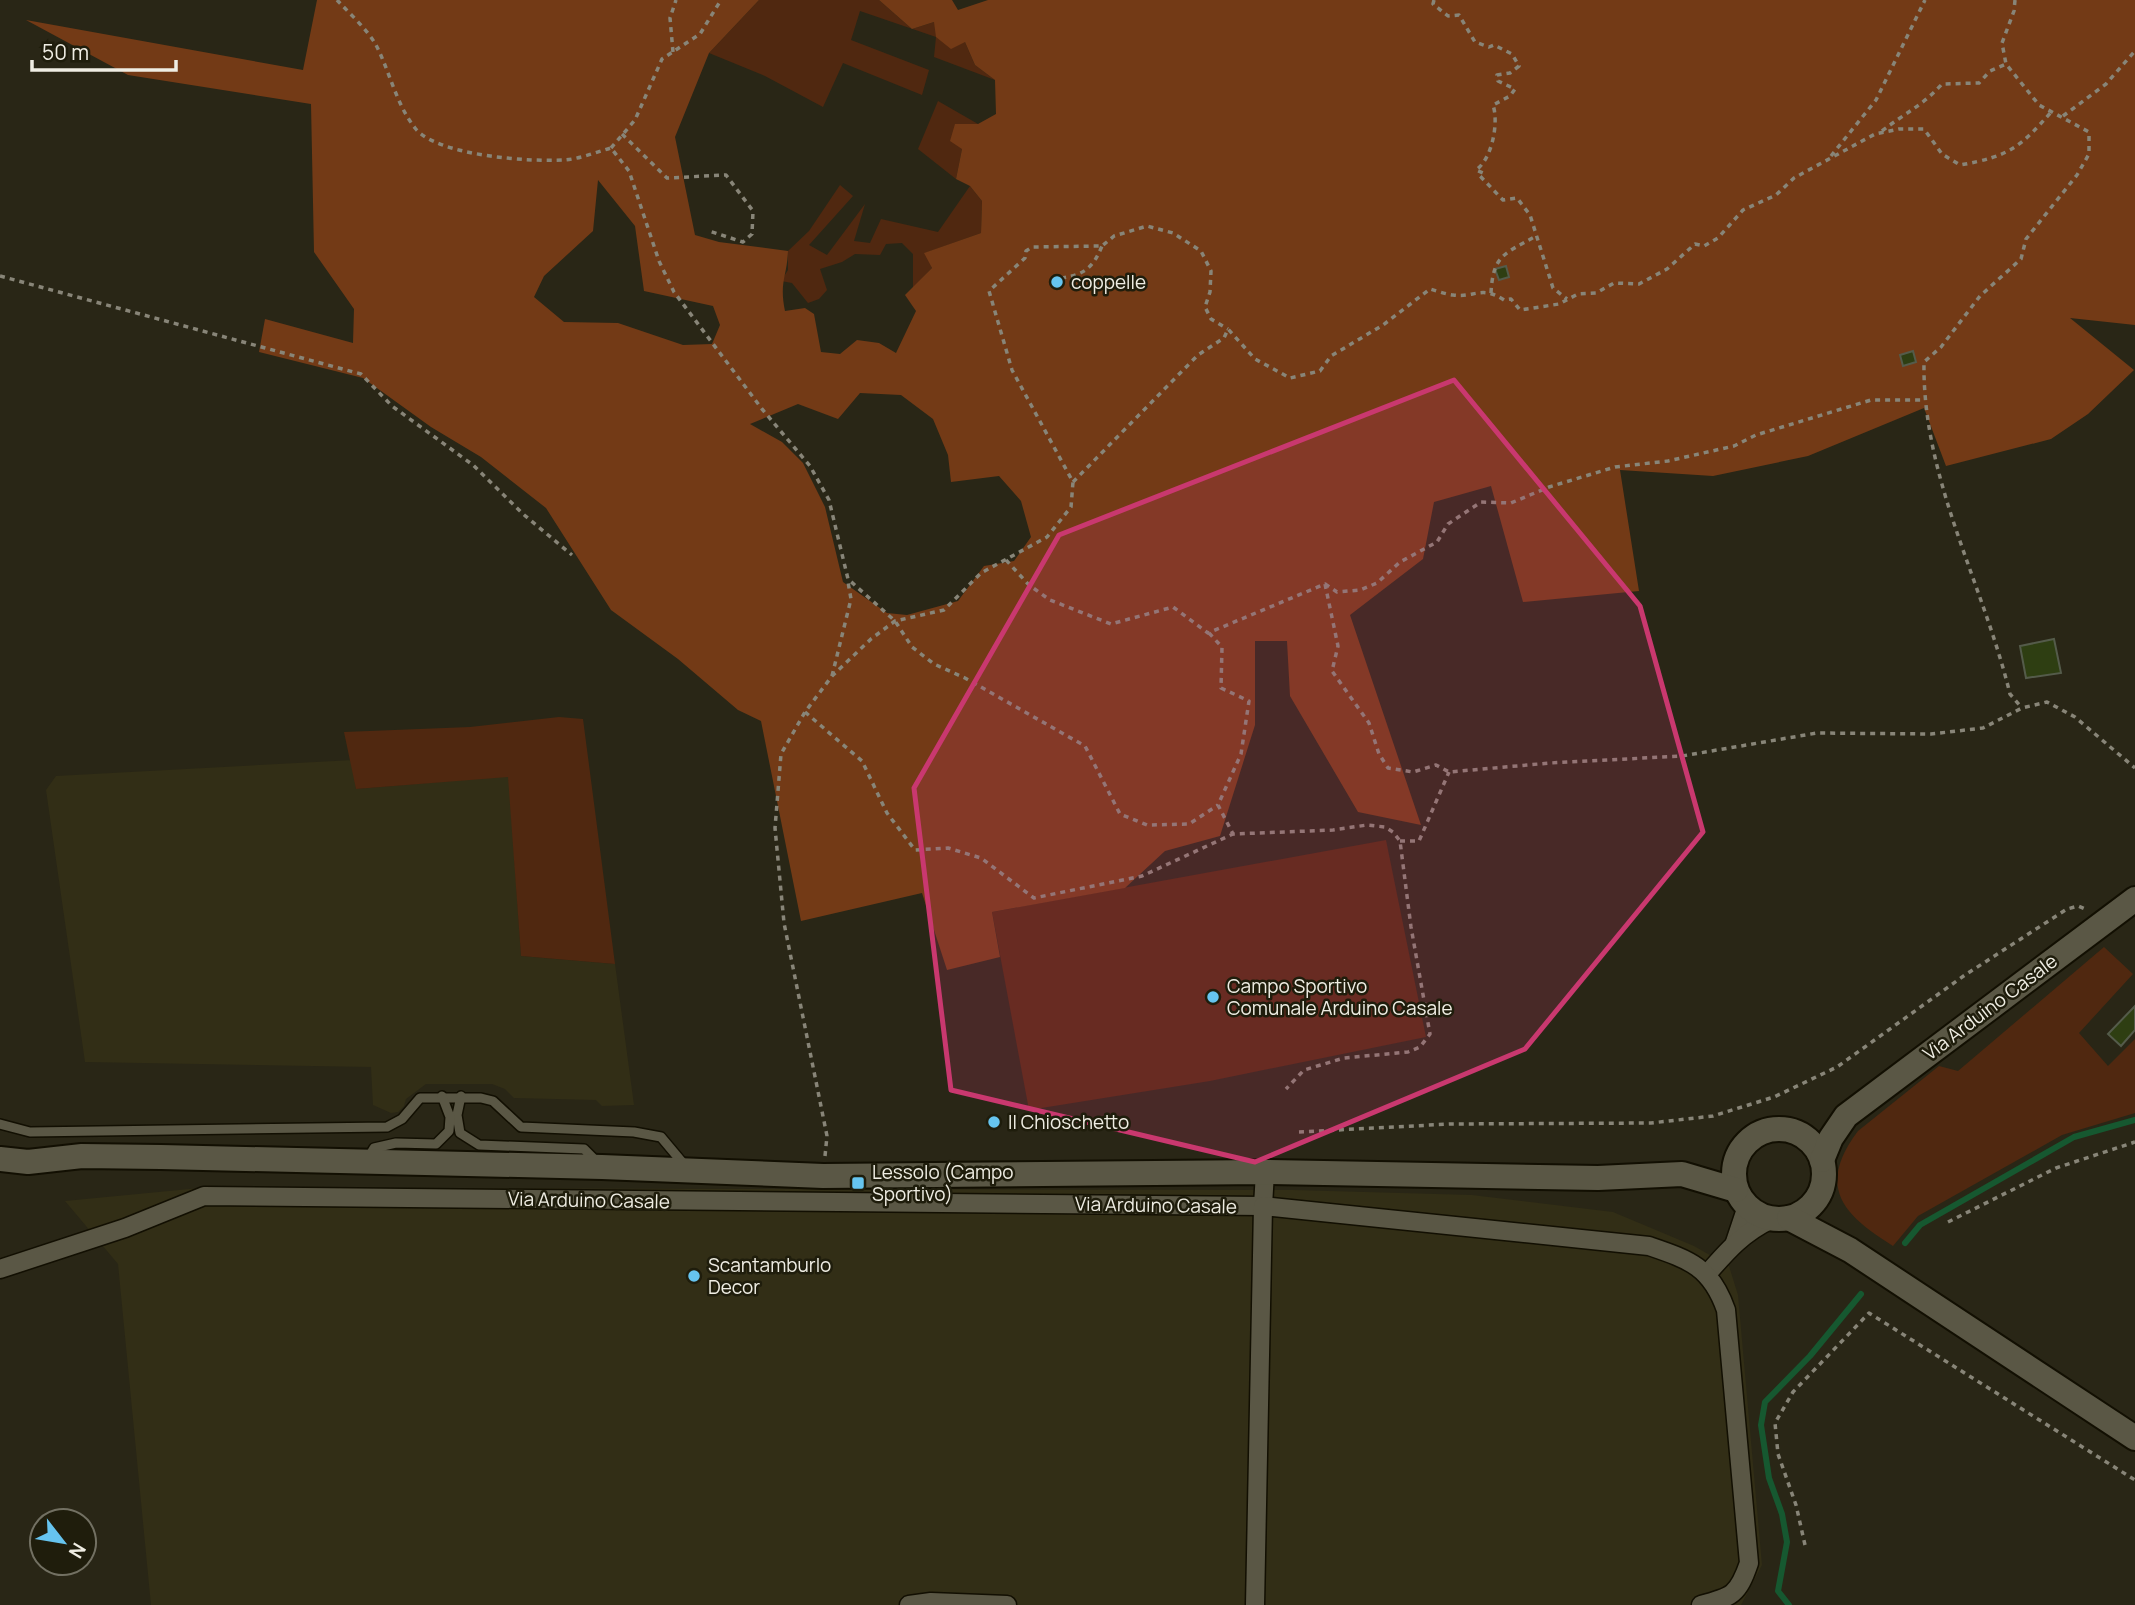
<svg xmlns="http://www.w3.org/2000/svg" width="2135" height="1605" font-family="Manrope,sans-serif">
  <style>
    .built { fill: #322e16 }
    .green { fill: #502810 }
    .forest { fill: #733a16; fill-rule: evenodd }
    .lines { fill: none; stroke-linecap: round; stroke-linejoin: round }
    .stream { stroke: #165830; stroke-width: 6 }
    .building { fill: #2e3e12; stroke: #545b4a; stroke-width: 2 }
    .lane-casing { stroke: #120f02; stroke-width: 12 }
    .street-casing { stroke: #120f02; stroke-width: 21 }
    .secondary-casing { stroke: #120f02; stroke-width: 28 }
    .path { stroke: #888578; stroke-width: 3.5; stroke-dasharray: 5 5; stroke-linecap: butt }
    .lane { stroke: #5a5745; stroke-width: 9 }
    .street { stroke: #5a5745; stroke-width: 18 }
    .secondary { stroke: #5a5745; stroke-width: 24 }
    .marked { fill: #c9386f; fill-opacity: 0.2; stroke: #c9386f; stroke-width: 5; stroke-linejoin: round }
    .poi-dot { fill: #66c4ef; stroke: #1f1d0c; stroke-width: 2.5 }
    .labels { text-anchor: middle; dominant-baseline: central; stroke-width: 5; stroke-linejoin: round; paint-order: stroke }
    .poi-label { font-size: 19px; fill: #efede3; stroke: #1f1d0c; text-anchor: start }
    .street-label { font-size: 19px; fill: #efede3; stroke: #1f1d0c }
  </style>
  <rect width="100%" height="100%" fill="#292616"/>
  <g class="built">
    <polygon points="353,760 356,789 509,776 521,956 615,964 634,1105 602,1106 596,1100 514,1098 505,1089 492,1084 426,1084 406,1099 404,1106 398,1112 391,1113 373,1105 371,1067 85,1062 46,790 56,776"/>
    <polygon points="200,1188 1293,1190 1472,1195 1613,1212 1694,1246 1729,1266 1738,1295 1762,1565 1741,1605 151,1605 118,1264 65,1201"/>
  </g>
  <g class="green">
    <polygon points="759,0 879,0 912,29 934,22 965,42 975,65 995,80 934,57 936,37 860,11 851,40 929,70 922,95 843,63 823,107 765,76 709,53"/>
    <polygon points="938,101 978,124 962,149 956,179 918,149"/>
    <polygon points="840,185 853,196 809,245 827,255 865,204 854,241 870,243 881,219 938,232 970,186 982,201 981,233 925,253 932,268 913,288 913,254 902,243 886,244 880,255 855,254 842,262 820,269 827,290 819,299 808,303 792,283 781,281 788,270 788,251 809,231"/>
    <polygon points="559,717 583,719 615,964 521,956 508,777 356,789 344,732 470,727"/>
    <polygon points="1386,840 1426,1037 1210,1081 1029,1110 992,912"/>
    <path d="M2104,947L2133,974L2079,1033L2108,1066L2135,1039V1113L2062,1135L1918,1216L1893,1246C1843,1215 1816,1187 1858,1131L1939,1066L1958,1071Z"/>
  </g>
  <path class="forest" d="M317,0H759L709,53L675,137L695,235L719,242L788,251C787,277 779,282 785,311L805,308L814,314L821,352L840,354L857,340L879,343L896,353L916,311L905,295L932,268L924,253L981,233L982,201L970,186L956,179L962,149L950,141L955,124H978L996,114L995,80L975,65L965,42L951,49L936,37L934,22L912,29L879,0H952L958,10L988,0H2135V325L2070,318L2134,370L2088,414L2051,439L1946,466L1924,408L1808,456L1713,476L1620,470L1639,591L1523,602L1491,486L1434,502L1423,559L1350,615L1421,825L1358,812L1290,696L1287,641H1255V725L1220,836L1165,851L1125,888L992,912L1000,957L947,970L922,893L801,921L761,721L738,710L678,659L611,610L546,508L481,457L431,427L363,378L259,352L265,319L353,343L354,309L314,252L311,104L128,75L26,20L303,70ZM598,180L635,226L644,291L713,306L720,325L712,344L683,345L618,323L564,322L534,297L544,276L593,231ZM860,393L901,395L933,419L948,455L951,482L999,476L1021,501L1031,537L1014,561L984,566L958,601L907,615L887,613L843,582L825,507L803,463L782,442L750,424L798,404L838,419Z"/>
  <g class="lines">
    <g class="stream">
      <polyline points="1905,1243 1920,1225 2074,1137 2135,1120"/>
      <polyline points="1789,1605 1778,1591 1787,1542 1782,1514 1769,1478 1761,1425 1765,1402 1810,1356 1861,1294"/>
    </g>
  </g>
  <g class="building">
    <polygon points="1506,266 1509,277 1499,280 1495,269"/>
    <polygon points="1913,351 1916,362 1903,366 1900,355"/>
    <polygon points="2054,639 2061,673 2026,678 2020,646"/>
    <polygon points="2135,1006 2135,1030 2121,1046 2108,1034"/>
  </g>
  <g class="lines">
    <g class="lane-casing">
      <g id="lane">
        <polyline points="461,1096 457,1115 460,1133 479,1145 584,1149 598,1163"/>
        <polyline points="0,1124 30,1132 387,1127 402,1119 420,1098 481,1098 493,1101 521,1127 634,1132 661,1137 687,1168"/>
        <polyline points="367,1160 374,1148 396,1143 436,1144 449,1131 450,1117 442,1096"/>
      </g>
    </g>
    <g class="street-casing">
      <g id="street">
        <polyline points="1735,1242 1747,1206"/>
        <polyline points="0,1269 125,1228 204,1196 1263,1206 1265,1172"/>
        <path d="M1708,1273C1728,1250 1744,1232 1772,1219"/>
        <polyline points="909,1605 931,1602 1007,1605"/>
        <path d="M1255,1605L1263,1206L1649,1246C1690,1260 1711,1267 1726,1310L1749,1563C1738,1595 1732,1597 1701,1605"/>
      </g>
    </g>
    <g class="secondary-casing">
      <g id="secondary">
        <circle cx="1779" cy="1174" r="45"/>
        <polyline points="0,1159 28,1162 82,1156 161,1157 602,1167 823,1176 1265,1172 1598,1178 1682,1174 1736,1190"/>
        <polyline points="1822,1160 1831,1138 1846,1116 2135,899"/>
        <polyline points="1789,1218 1850,1250 2135,1438"/>
      </g>
    </g>
    <g class="path">
      <path d="M337,0C350,14 367,29 376,45C390,72 396,104 415,128C437,156 530,162 564,160C580,159 596,152 611,148L629,171L659,261L674,292L762,409L810,466L829,500L848,579L895,621L912,647L934,664L965,678L1085,746L1120,814L1147,825L1189,824L1218,805"/>
      <path d="M1434,0L1433,4L1448,16L1459,15L1475,42L1489,47L1494,45L1512,54L1519,66L1510,73L1497,75L1498,81L1515,89L1510,96L1493,105C1499,123 1492,159 1476,170L1483,173L1480,176L1503,200L1517,198L1530,215L1553,288L1567,299"/>
      <path d="M2015,0L2014,11L2002,43L2006,64L2039,105L2089,132V154L2077,175L2026,239L2021,259L1980,296L1941,347L1924,362C1922,478 1983,583 2010,694L2022,708"/>
      <polyline points="673,52 670,18 676,0"/>
      <polyline points="2063,116 2106,84 2135,51"/>
      <path d="M1882,131C1905,113 1922,106 1942,84L1979,83L1990,71L2006,64"/>
      <polyline points="622,134 667,178 726,175 753,211 752,234 743,242 709,231"/>
      <polyline points="611,148 635,120 662,59 700,34 721,0"/>
      <polyline points="1831,156 1876,100 1925,0"/>
      <polyline points="0,276 361,374 392,406 473,465 523,514 572,555"/>
      <path d="M1061,278C1084,275 1093,268 1102,246"/>
      <path d="M1491,293C1493,254 1505,254 1536,236"/>
      <path d="M1073,482L1198,355L1224,338L1228,329L1255,359L1290,378L1320,371L1331,356L1383,325L1430,289C1437,291 1445,294 1453,295C1474,298 1482,285 1504,300L1511,299L1520,310L1559,304L1578,294L1596,293L1614,283L1639,284L1667,269L1695,244L1704,246L1718,238L1743,210L1776,195L1794,178L1875,134L1899,129H1924L1942,154L1960,165C2011,156 2020,147 2053,110"/>
      <polyline points="1006,560 1029,585 1050,600 1111,624 1173,607 1208,633 1325,584 1338,646 1332,671 1369,723 1379,754 1388,768 1413,772 1436,765 1449,772 1550,763 1682,756 1817,733 1931,734 1983,728 2022,708 2047,702 2075,717 2135,768"/>
      <polyline points="1325,584 1337,592 1360,590 1377,583 1400,562 1437,542 1448,524 1481,502 1511,503 1549,487 1615,467 1668,461 1734,446 1756,435 1871,400 1924,400"/>
      <polyline points="1209,633 1222,647 1221,688 1249,701 1241,754 1218,805 1233,834 1333,830 1367,825 1385,827 1393,832 1400,841 1411,927 1430,1034 1420,1047 1408,1052 1344,1058 1304,1070 1286,1089"/>
      <polyline points="832,676 851,599 848,582"/>
      <polyline points="805,712 862,761 887,813 915,850 948,848 981,858 1034,898 1142,876 1233,834"/>
      <polyline points="1400,841 1419,841 1449,772"/>
      <polyline points="1299,1132 1450,1124 1651,1123 1713,1116 1774,1097 1837,1067 1965,975 2067,909 2078,906 2085,909"/>
      <polyline points="825,1156 827,1136 784,923 775,828 781,754 805,712 832,676 871,639 895,621 944,610 981,573 1047,537 1071,507 1073,482 1012,370 989,291 1025,258 1026,251 1032,247 1102,246 1114,236 1147,226 1173,233 1201,251 1211,271 1210,292 1205,307 1211,319 1228,329"/>
      <polyline points="1948,1222 2056,1168 2135,1142"/>
      <polyline points="1805,1545 1796,1505 1778,1454 1775,1423 1793,1392 1869,1313 2135,1480"/>
    </g>
    <use href="#lane" class="lane"/>
    <use href="#street" class="street"/>
    <use href="#secondary" class="secondary"/>
  </g>
  <path class="marked" d="M1454,380L1640,606L1703,832L1525,1049L1255,1162L951,1090L914,788L1059,535Z"/>
  <g class="poi-dot">
    <circle cx="1057" cy="282" r="7"/>
    <circle cx="1213" cy="997" r="7"/>
    <circle cx="994" cy="1122" r="7"/>
    <rect x="851" y="1176" width="14" height="14" rx="3.5"/>
    <circle cx="694" cy="1276" r="7"/>
  </g>
  <g class="labels">
    <g class="poi-label">
      <text x="1071" y="282">coppelle</text>
      <text x="1227" y="986">Campo Sportivo<tspan x="1227" dy="22">Comunale Arduino Casale</tspan></text>
      <text x="1008" y="1122">Il Chioschetto</text>
      <text x="872" y="1172">Lessolo (Campo<tspan x="872" dy="22">Sportivo)</tspan></text>
      <text x="708" y="1265">Scantamburlo<tspan x="708" dy="22">Decor</tspan></text>
    </g>
    <g class="street-label">
      <text transform="translate(1990 1007) rotate(-37)">Via Arduino Casale</text>
      <text transform="translate(589 1200) rotate(1)">Via Arduino Casale</text>
      <text transform="translate(1156 1205) rotate(1)">Via Arduino Casale</text>
    </g>
  </g>
  <g transform="translate(63 1542) rotate(121)"><circle r="33" fill="#1f1d0c" stroke="#727062" stroke-width="2"/>
  <path d="M0-5L12 26L0 18L-12 26Z" fill="#66c4ef"/>
  <text y="-10" font-size="19" font-weight="bold" text-anchor="middle" fill="#efede3">N</text>
  </g>
  <path d="M32 60v10h144v-10" fill="none" stroke="#efede3" stroke-width="3.5"/>
  <text x="42" y="60" font-size="21" fill="#efede3" stroke="#1f1d0c" stroke-width="5" paint-order="stroke">50 m</text>
</svg>
